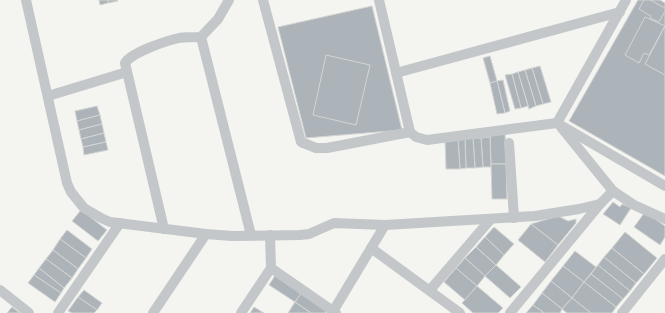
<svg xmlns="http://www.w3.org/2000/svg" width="665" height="313" font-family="Signika,sans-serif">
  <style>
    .building { fill: #acb4b9; stroke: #d5d5d3 }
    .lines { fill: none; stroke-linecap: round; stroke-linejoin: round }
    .minor { stroke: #c3c7ca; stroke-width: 10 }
  </style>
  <rect width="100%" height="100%" fill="#f4f4f0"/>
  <g class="building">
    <polygon points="99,0 108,0 108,3 100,5"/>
    <polygon points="108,0 117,0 118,1 108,3"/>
    <polygon points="638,0 660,0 665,3 665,176 569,121"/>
    <polygon points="644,0 650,0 665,8 665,11 659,22 650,18 651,16 639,9"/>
    <polygon points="372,6 402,130 306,138 278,27"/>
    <polygon points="645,17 665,26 649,55 644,53 639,63 625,55"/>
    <polygon points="665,26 665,75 645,64"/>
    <polygon points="326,55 370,65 356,125 313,115"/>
    <polygon points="490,56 497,81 490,83 483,58"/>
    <polygon points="540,66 551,102 543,104 532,68"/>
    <polygon points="532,68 543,104 536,106 525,70"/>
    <polygon points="525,70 536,106 529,109 518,72"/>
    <polygon points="518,72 528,106 521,108 512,74"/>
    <polygon points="512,74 521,108 515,109 505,75"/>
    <polygon points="503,80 510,111 505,113 497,81"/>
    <polygon points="497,81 505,113 497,114 490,83"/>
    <polygon points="97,106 100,115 77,121 75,111"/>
    <polygon points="100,115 102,124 79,130 77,121"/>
    <polygon points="102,124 104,133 81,139 79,130"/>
    <polygon points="490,132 505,133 506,164 491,164"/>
    <polygon points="104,133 106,142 83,147 81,139"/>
    <polygon points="490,137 491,167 483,167 481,138"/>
    <polygon points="473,138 481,138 483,167 475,168"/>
    <polygon points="473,138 475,168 466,168 465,139"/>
    <polygon points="458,139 465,139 466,168 460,169"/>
    <polygon points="458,139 460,169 446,169 445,140"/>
    <polygon points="106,142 108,150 84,155 83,147"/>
    <polygon points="491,164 506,164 507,199 492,199"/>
    <polygon points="613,202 620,207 622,204 631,208 620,225 603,214"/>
    <polygon points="81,210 107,230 98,241 72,221"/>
    <polygon points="645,212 665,226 665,237 660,245 634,227"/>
    <polygon points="558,216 568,221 576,219 576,223 558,245 531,224"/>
    <polygon points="531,224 558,245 545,262 518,240"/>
    <polygon points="494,227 514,244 504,255 485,237"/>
    <polygon points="67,230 92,249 86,258 60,239"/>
    <polygon points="625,232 657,258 644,274 612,248"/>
    <polygon points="485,237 504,255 496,265 476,247"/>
    <polygon points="60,239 86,258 78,269 53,250"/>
    <polygon points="476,247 496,265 485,276 465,258"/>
    <polygon points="612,248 644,274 636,283 604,257"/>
    <polygon points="53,250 78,269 72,278 46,259"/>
    <polygon points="575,251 596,267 584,282 563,266"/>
    <polygon points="604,257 636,283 630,291 598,265"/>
    <polygon points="465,258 485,276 477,286 456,268"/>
    <polygon points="46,259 72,278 64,288 39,268"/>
    <polygon points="496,265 521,287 510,298 485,276"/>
    <polygon points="598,265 630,291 623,299 591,274"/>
    <polygon points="563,266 584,282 572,298 551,281"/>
    <polygon points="39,268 64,288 61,293 34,275"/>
    <polygon points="456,268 477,286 465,300 444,282"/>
    <polygon points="276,274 302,292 295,302 269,285"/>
    <polygon points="591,274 623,299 616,307 584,282"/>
    <polygon points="34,275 61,293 55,302 28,283"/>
    <polygon points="551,281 572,298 562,309 542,293"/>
    <polygon points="584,282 616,307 612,313 591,313 572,298"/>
    <polygon points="477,286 503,308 498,313 473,313 462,303"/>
    <polygon points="84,290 102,303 97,310 78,297"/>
    <polygon points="302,292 328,309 325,313 311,313 295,302"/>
    <polygon points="542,293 562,309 560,313 544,313 533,305"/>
    <polygon points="78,297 97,310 94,313 72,313 68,311"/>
    <polygon points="572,298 591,313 567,313 562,309"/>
    <polygon points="295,302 311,313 288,313"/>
    <polygon points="533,305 544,313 526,313"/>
    <polygon points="12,307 20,313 7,313"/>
    <polygon points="254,307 264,313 250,313"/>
  </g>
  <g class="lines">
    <g class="minor">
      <polyline points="26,0 67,183 71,192 84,208 101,218 110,222 206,234 232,236 300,235 309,234 334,223 385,225 535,216 579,209 600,204 613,191 634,205 665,219"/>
      <polyline points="263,0 301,142 316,148 327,148 410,132"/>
      <polyline points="379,0 410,132 416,137 427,140 557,123 665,186"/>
      <polyline points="201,37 251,235"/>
      <polyline points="396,73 620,12"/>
      <polyline points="48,96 127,72"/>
      <polyline points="557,123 626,0"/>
      <polyline points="561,127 613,191"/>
      <polyline points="509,143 514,218"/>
      <path d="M164,229L125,63C132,52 166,41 179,38C186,37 194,37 201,37L218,19L229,0"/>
      <polyline points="371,248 460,313"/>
      <polyline points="271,268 336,313"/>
      <polyline points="0,290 29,313"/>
      <polyline points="430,290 490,220"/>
      <polyline points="58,313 120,223"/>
      <polyline points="153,313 206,234"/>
      <polyline points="241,313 271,268 270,235"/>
      <polyline points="332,313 385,225"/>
      <polyline points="510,313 600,204"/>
      <polyline points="622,313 665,259"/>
    </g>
  </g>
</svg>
